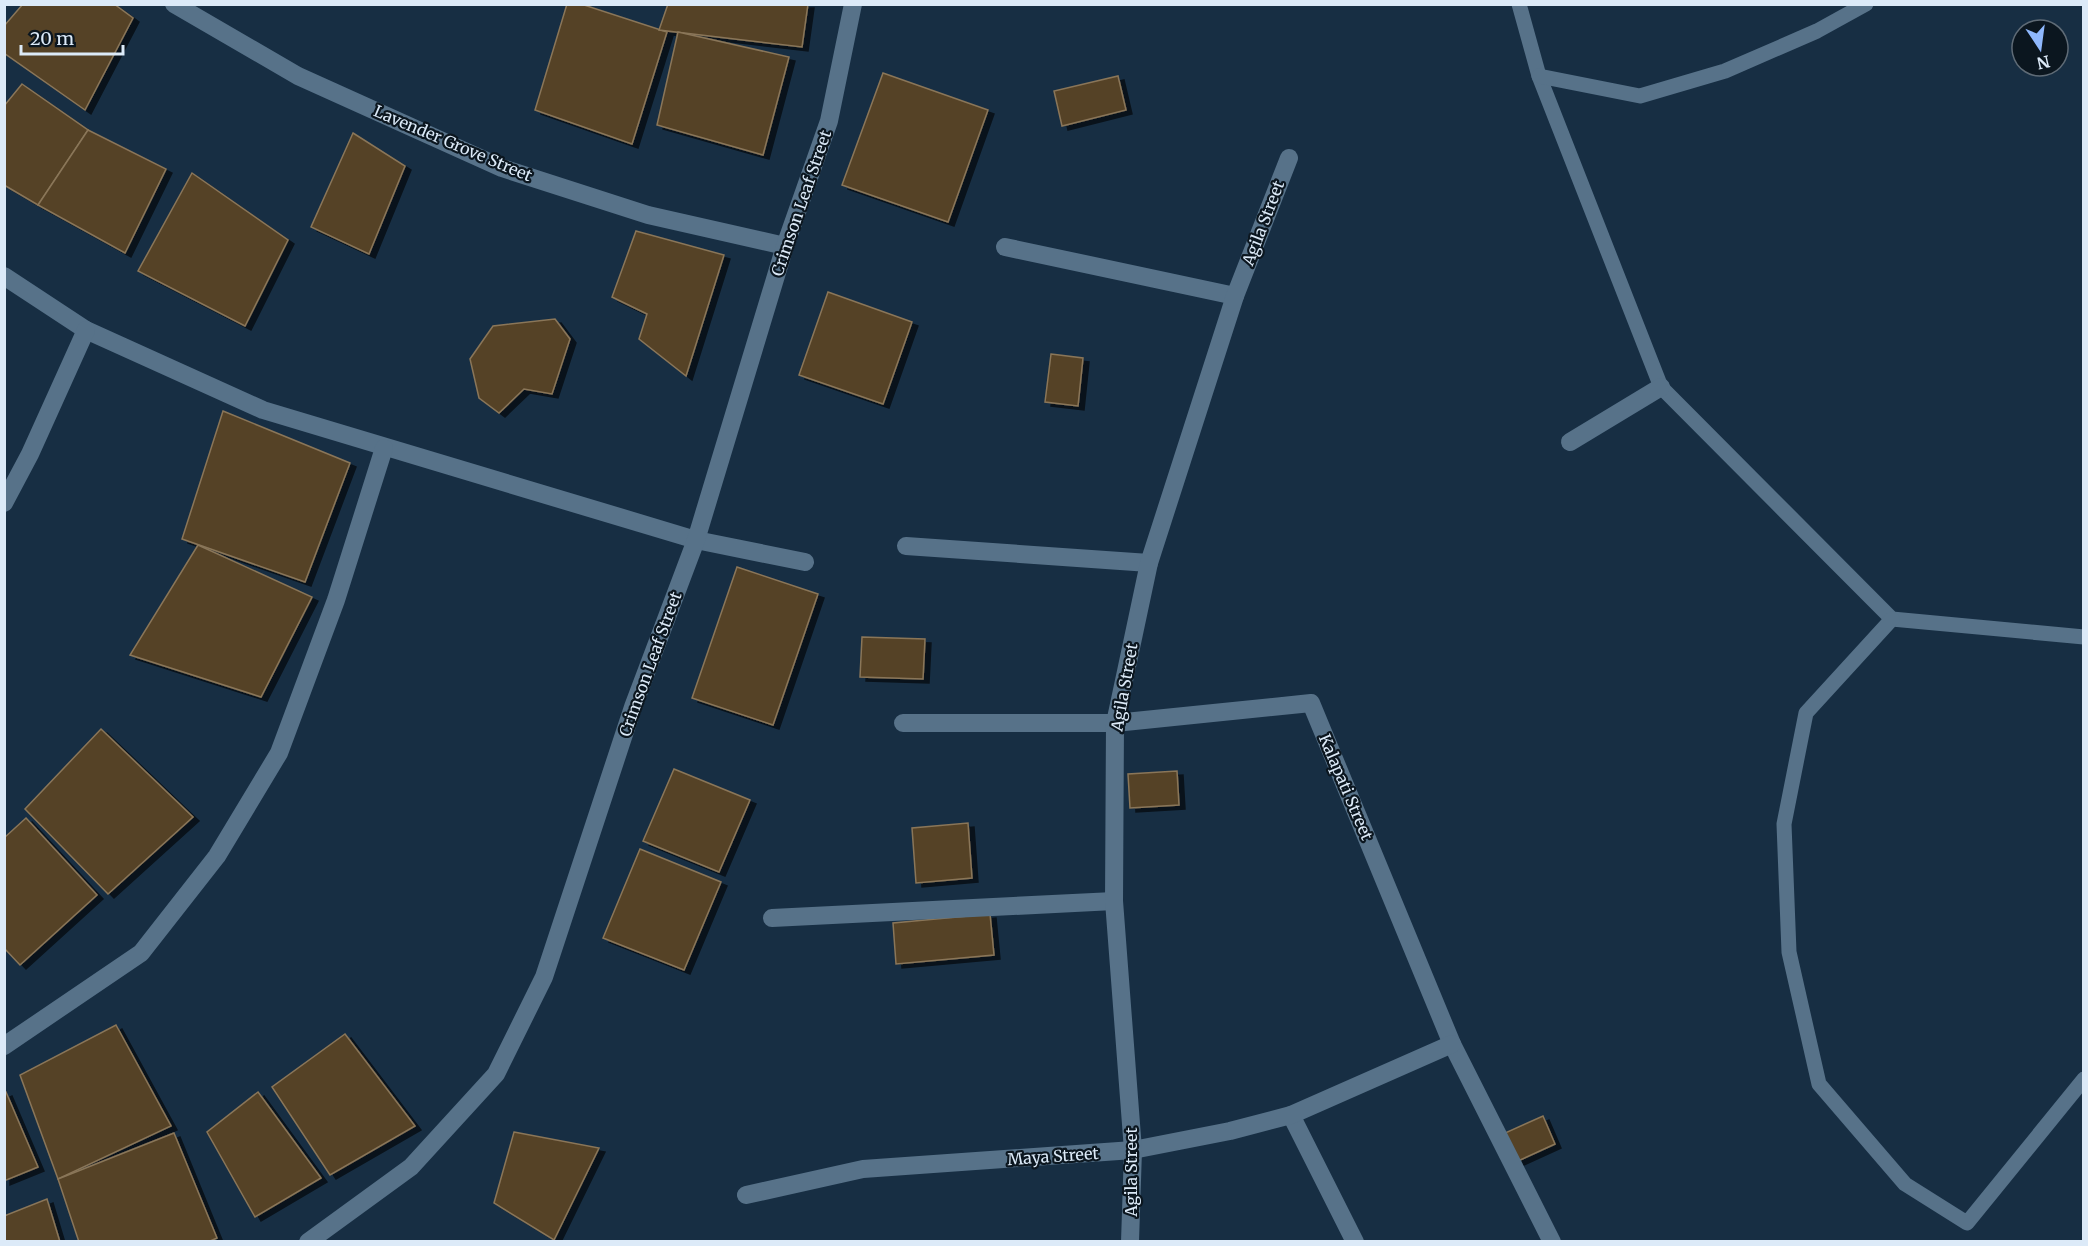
<svg xmlns="http://www.w3.org/2000/svg" width="2088" height="1246" font-family="Merriweather,serif">
  <style>
    .building { fill: #554227; stroke: #8a7659; stroke-width: 1.5; filter: url(#shadow) }
    .lines { fill: none; stroke-linecap: round; stroke-linejoin: round }
    .lane { stroke: #577289; stroke-width: 15 }
    .street { stroke: #577289; stroke-width: 18 }
    .labels { text-anchor: middle; dominant-baseline: central; stroke-width: 4.5; stroke-linejoin: round; paint-order: stroke }
    .street-label { font-size: 16px; fill: #dceaf8; stroke: #0b161f }
  </style>
  <defs>
    <filter id="shadow"><feDropShadow dx="6" dy="4" stdDeviation="0" flood-color="#0009"/></filter>
  </defs>
  <rect width="100%" height="100%" fill="#172e43"/>
  <g class="building">
    <polygon points="23,4 114,4 133,18 85,110 4,53 4,26"/>
    <polygon points="567,4 581,4 667,32 632,144 535,110"/>
    <polygon points="668,4 808,4 802,47 659,30"/>
    <polygon points="678,32 789,57 763,155 657,125"/>
    <polygon points="883,73 988,110 948,222 842,185"/>
    <polygon points="1118,76 1126,110 1062,126 1054,91"/>
    <polygon points="22,84 88,130 38,205 4,185 4,106"/>
    <polygon points="88,130 166,169 125,253 38,205"/>
    <polygon points="353,133 405,166 369,254 311,227"/>
    <polygon points="192,173 288,240 245,326 138,271"/>
    <polygon points="636,231 724,255 686,376 639,339 647,314 612,297"/>
    <polygon points="828,292 912,322 883,404 799,375"/>
    <polygon points="555,319 570,339 552,394 524,389 499,413 479,398 470,359 493,326"/>
    <polygon points="1051,354 1083,358 1078,406 1045,402"/>
    <polygon points="223,411 350,463 305,582 182,539"/>
    <polygon points="198,545 312,597 261,697 130,655"/>
    <polygon points="737,567 818,594 773,725 692,698"/>
    <polygon points="862,637 925,639 923,679 860,677"/>
    <polygon points="101,729 193,817 108,894 25,809"/>
    <polygon points="674,769 750,800 719,872 643,841"/>
    <polygon points="1177,771 1179,805 1130,808 1128,774"/>
    <polygon points="26,818 97,895 20,965 4,948 4,838"/>
    <polygon points="968,823 972,878 916,883 912,828"/>
    <polygon points="640,849 721,882 684,970 603,938"/>
    <polygon points="990,914 994,955 896,964 893,923"/>
    <polygon points="116,1025 171,1126 58,1179 20,1075"/>
    <polygon points="345,1034 415,1126 330,1175 272,1087"/>
    <polygon points="6,1092 38,1167 4,1181 4,1093"/>
    <polygon points="258,1092 321,1178 255,1217 207,1132"/>
    <polygon points="1543,1116 1555,1144 1518,1161 1505,1133"/>
    <polygon points="514,1132 599,1148 554,1240 494,1203"/>
    <polygon points="174,1133 217,1238 208,1242 79,1242 58,1179"/>
    <polygon points="47,1199 60,1242 4,1242 4,1216"/>
  </g>
  <g class="lines">
    <g class="lane">
      <polyline points="1519,4 1539,76 1661,387 1892,619 2084,637"/>
      <polyline points="1539,76 1640,96 1725,71 1817,31 1866,4"/>
      <polyline points="1892,619 1806,713 1784,824 1789,952 1819,1084 1905,1184 1967,1223 2084,1079"/>
    </g>
    <g class="street">
      <polyline points="174,4 298,76 502,168 648,215 785,246"/>
      <polyline points="1005,247 1235,296"/>
      <polyline points="4,276 86,330 263,410 696,540 805,562"/>
      <polyline points="1570,442 1661,387"/>
      <polyline points="4,503 30,454 86,330"/>
      <polyline points="906,546 1149,563"/>
      <polyline points="903,723 1115,723 1311,703 1452,1044 1552,1242"/>
      <polyline points="772,918 1114,901"/>
      <polyline points="4,1046 141,953 217,856 279,753 336,600 384,448"/>
      <polyline points="1291,1115 1355,1242"/>
      <polyline points="746,1195 863,1169 1133,1150 1230,1131 1291,1115 1452,1044"/>
      <polyline points="308,1242 411,1167 496,1074 544,977 633,707 696,540 785,246 829,121 853,4"/>
      <polyline points="1130,1242 1133,1150 1114,901 1115,723 1149,563 1235,296 1289,158"/>
    </g>
  </g>
  <g class="labels">
    <g class="street-label">
      <text transform="translate(453 143) rotate(23)">Lavender Grove Street</text>
      <text transform="translate(801 203) rotate(-71)">Crimson Leaf Street</text>
      <text transform="translate(1263 223) rotate(-69)">Agila Street</text>
      <text transform="translate(650 664) rotate(-70)">Crimson Leaf Street</text>
      <text transform="translate(1124 687) rotate(-80)">Agila Street</text>
      <text transform="translate(1346 787) rotate(67)">Kalapati Street</text>
      <text transform="translate(1053 1156) rotate(-4)">Maya Street</text>
      <text transform="translate(1131 1172) rotate(-90)">Agila Street</text>
    </g>
  </g>
  <rect width="2088" height="1246" fill="none" stroke="#dceaf8" stroke-width="12"/>
  <g transform="translate(2040 48) rotate(167)"><circle r="28" fill="#0b161f" stroke="#5f6b76" stroke-width="1.5"/>
  <path d="M0-4.5L10 22L0 15L-10 22Z" fill="#8fb8fd"/>
  <text y="-9" font-size="16" font-weight="bold" text-anchor="middle" fill="#dceaf8">N</text>
  </g>
  <path d="M21 45v9h102v-9" fill="none" stroke="#dceaf8" stroke-width="3"/>
  <text x="30" y="45" font-size="18" fill="#dceaf8" stroke="#0b161f" stroke-width="4.5" paint-order="stroke">20 m</text>
</svg>
